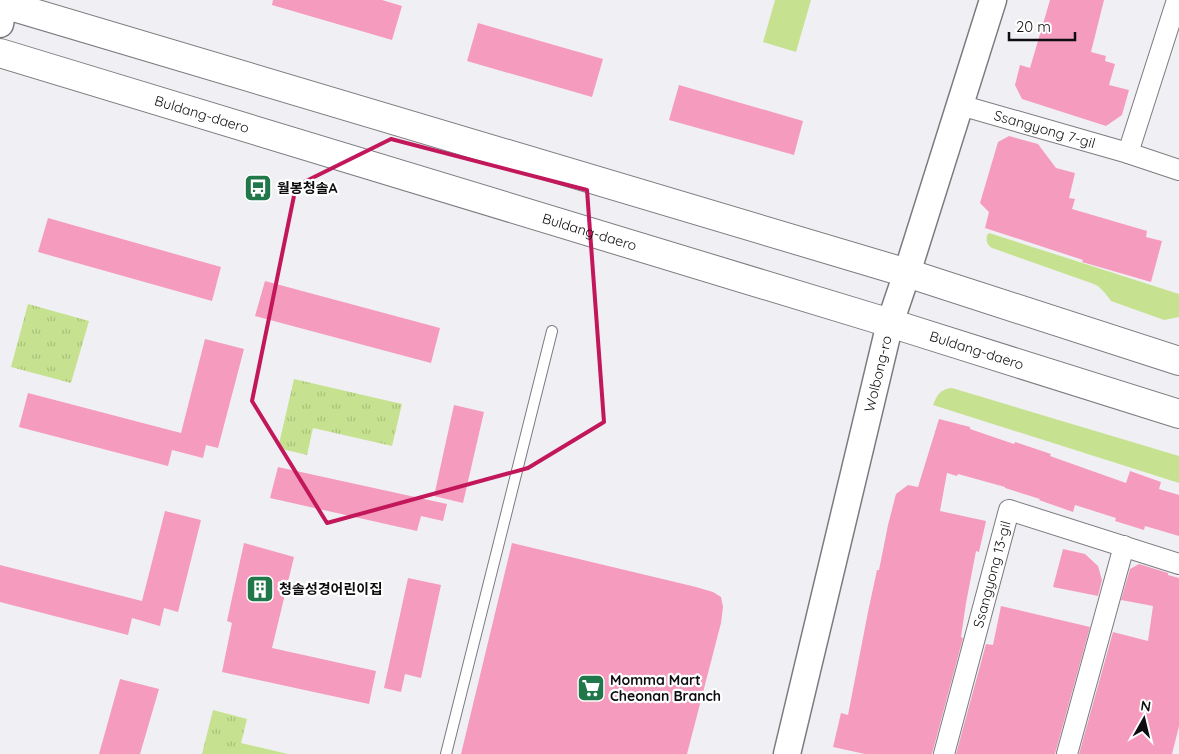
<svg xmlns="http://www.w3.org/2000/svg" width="1179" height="754" font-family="Quicksand,'Noto Sans KR',sans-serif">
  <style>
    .grass { fill: #c6e290 }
    .park { fill: url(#park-tufts) }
    .building { fill: #f59bbe }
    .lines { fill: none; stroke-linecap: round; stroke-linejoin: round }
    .service-casing { stroke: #7b7b7f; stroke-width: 12 }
    .minor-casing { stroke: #7b7b7f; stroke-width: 22 }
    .tertiary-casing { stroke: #7b7b7f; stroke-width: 29 }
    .secondary-casing { stroke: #7b7b7f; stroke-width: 30 }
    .service { stroke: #fff; stroke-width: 10 }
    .minor { stroke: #fff; stroke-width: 20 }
    .tertiary { stroke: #fff; stroke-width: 26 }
    .secondary { stroke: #fff; stroke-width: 28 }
    .marked { fill: none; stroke: #c2185b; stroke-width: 4; stroke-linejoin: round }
    .labels { text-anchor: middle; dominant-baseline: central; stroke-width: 4.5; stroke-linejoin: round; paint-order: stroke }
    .street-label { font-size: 14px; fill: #0e0e10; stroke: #fff }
    .poi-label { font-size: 14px; font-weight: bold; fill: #0e0e10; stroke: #fff; text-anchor: start }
  </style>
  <defs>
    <pattern id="park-tufts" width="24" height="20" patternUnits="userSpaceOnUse" patternTransform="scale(1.25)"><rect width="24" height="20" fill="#c6e290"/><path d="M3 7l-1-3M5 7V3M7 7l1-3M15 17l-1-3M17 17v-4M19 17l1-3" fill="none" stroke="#a9c17b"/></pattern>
  </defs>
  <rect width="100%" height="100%" fill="#f0f0f4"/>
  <g class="grass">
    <polygon points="775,0 811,0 796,52 763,42"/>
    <path d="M989,233L1179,294V317L1164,320L1111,301L1105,293L1098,286L1091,283L992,248C987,245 986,241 987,235Z"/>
    <path d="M952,388L1179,456V483L933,405C937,395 940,389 952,388Z"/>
  </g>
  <g class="park">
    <polygon points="28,304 89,321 71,383 11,367"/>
    <polygon points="294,379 402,404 392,446 313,428 307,455 278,448"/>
    <polygon points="213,710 247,719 241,743 288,754 202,754"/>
  </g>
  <g class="building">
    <polygon points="273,0 382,0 402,6 392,40 272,5"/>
    <polygon points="1050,0 1104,0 1091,52 1106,56 1105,61 1115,64 1109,85 1129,90 1122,115 1106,126 1022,99 1015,85 1020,65 1030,68"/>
    <polygon points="478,23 603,59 592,97 467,61"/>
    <polygon points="679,85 803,121 794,155 669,120"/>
    <polygon points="1009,136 1038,144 1056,168 1075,173 1069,198 1075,199 1072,209 1147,231 1146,237 1162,241 1151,282 1082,262 1083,260 985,228 989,212 980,203 998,142"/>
    <polygon points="48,218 221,267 212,301 38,252"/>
    <polygon points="265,281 440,328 431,363 255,316"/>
    <polygon points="205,339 244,349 218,448 206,445 203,458 172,450 168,466 19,427 28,393 181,433"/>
    <polygon points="454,405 484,412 463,503 434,496"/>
    <polygon points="939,419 970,427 970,429 1014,444 1015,442 1051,454 1050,456 1126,483 1130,471 1161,482 1159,489 1179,495 1179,536 1145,526 1144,530 1115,521 1116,518 1075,505 1073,512 1039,500 1040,499 1005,488 1005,487 958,474 957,476 947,473 940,511 986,521 979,552 976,551 966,603 961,637 963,638 932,754 865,754 833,747 841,713 848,715 868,612 877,570 879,570 888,525 896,494 908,485 918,487"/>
    <polygon points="278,467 447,504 443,521 421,516 417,531 270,498"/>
    <polygon points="165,511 201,520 178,612 164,608 160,626 132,618 128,635 0,602 0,565 142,601"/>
    <polygon points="244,543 294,557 272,648 376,671 369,704 222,672 232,623 227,621"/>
    <polygon points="512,543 696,587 713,592 721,597 723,607 721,623 687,754 461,754"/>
    <polygon points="1063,549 1085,554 1098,566 1102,580 1098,596 1053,587"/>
    <polygon points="1139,564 1168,573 1168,575 1179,578 1179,726 1172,754 1079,754 1113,632 1148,641 1153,606 1121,600 1130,569"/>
    <polygon points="408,578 441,585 421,678 405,674 401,692 384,688"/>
    <polygon points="1001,606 1090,627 1055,754 956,754 986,644 993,645"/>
    <polygon points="120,679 159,689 140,754 99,754"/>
  </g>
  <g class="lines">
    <g class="service-casing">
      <polyline id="service" points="446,754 552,331"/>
    </g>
    <g class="minor-casing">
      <g id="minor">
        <path id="s1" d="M960,105L1128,153L1179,170"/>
        <polyline points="1128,153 1177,0"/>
        <path id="s2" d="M944,754L1009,510L1179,564"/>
        <polyline points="1067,754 1124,546"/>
      </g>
    </g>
    <g class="tertiary-casing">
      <g id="tertiary">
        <polyline points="0,24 4,4"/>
        <path id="s3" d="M787,754L890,323L907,273L993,0"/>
      </g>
    </g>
    <g class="secondary-casing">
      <g id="secondary">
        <polyline points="0,3 907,273 1179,361"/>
        <path id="s4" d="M0,53L890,323L1179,414"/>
      </g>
    </g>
    <use href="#service" class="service"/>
    <use href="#minor" class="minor"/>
    <use href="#tertiary" class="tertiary"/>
    <use href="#secondary" class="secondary"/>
  </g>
  <path class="marked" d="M391,139L587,190L604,422L528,468L327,523L252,401L296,186Z"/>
  <defs>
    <g id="bus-square" transform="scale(1.4375)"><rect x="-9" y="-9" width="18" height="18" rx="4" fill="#1f774a" stroke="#fff"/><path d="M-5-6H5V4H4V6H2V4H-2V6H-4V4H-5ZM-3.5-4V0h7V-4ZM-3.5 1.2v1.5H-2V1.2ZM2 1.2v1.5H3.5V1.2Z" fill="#fff"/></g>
    <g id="building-square" transform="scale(1.4375)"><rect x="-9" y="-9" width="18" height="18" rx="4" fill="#1f774a" stroke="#fff"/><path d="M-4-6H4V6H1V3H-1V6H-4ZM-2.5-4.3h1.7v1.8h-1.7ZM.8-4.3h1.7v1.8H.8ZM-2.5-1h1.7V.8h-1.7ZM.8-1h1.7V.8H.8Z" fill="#fff"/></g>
    <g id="supermarket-square" transform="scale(1.4375)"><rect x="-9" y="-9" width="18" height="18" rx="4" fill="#1f774a" stroke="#fff"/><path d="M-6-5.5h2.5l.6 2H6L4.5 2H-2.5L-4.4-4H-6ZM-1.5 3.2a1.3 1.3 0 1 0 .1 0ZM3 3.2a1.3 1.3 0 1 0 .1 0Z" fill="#fff"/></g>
  </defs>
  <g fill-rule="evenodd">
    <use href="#bus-square" x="258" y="188"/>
    <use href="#building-square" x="260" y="589"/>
    <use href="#supermarket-square" x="591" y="688"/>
  </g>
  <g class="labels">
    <g class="street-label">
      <text stroke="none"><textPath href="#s4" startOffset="211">Buldang-daero</textPath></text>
      <text stroke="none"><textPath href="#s1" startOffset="88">Ssangyong 7-gil</textPath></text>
      <text stroke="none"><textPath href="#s4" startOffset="616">Buldang-daero</textPath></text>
      <text stroke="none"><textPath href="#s4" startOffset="1021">Buldang-daero</textPath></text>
      <text stroke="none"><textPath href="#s3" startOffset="391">Wolbong-ro</textPath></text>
      <text stroke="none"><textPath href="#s2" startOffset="186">Ssangyong 13-gil</textPath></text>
    </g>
    <g class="poi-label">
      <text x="277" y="188">월봉청솔A</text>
      <text x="279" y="589">청솔성경어린이집</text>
      <text x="610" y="680">Momma Mart<tspan x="610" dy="16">Cheonan Branch</tspan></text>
    </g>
  </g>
  <g transform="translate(1144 719) rotate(8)" stroke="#ffffff" stroke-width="4" paint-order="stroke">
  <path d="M0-4L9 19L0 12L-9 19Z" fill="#0e0e10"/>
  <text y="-8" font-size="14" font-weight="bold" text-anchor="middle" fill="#0e0e10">N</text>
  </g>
  <path d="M1009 32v8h66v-8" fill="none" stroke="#0e0e10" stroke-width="2.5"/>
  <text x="1016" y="32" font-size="15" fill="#0e0e10" stroke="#ffffff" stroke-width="4" paint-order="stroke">20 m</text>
</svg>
